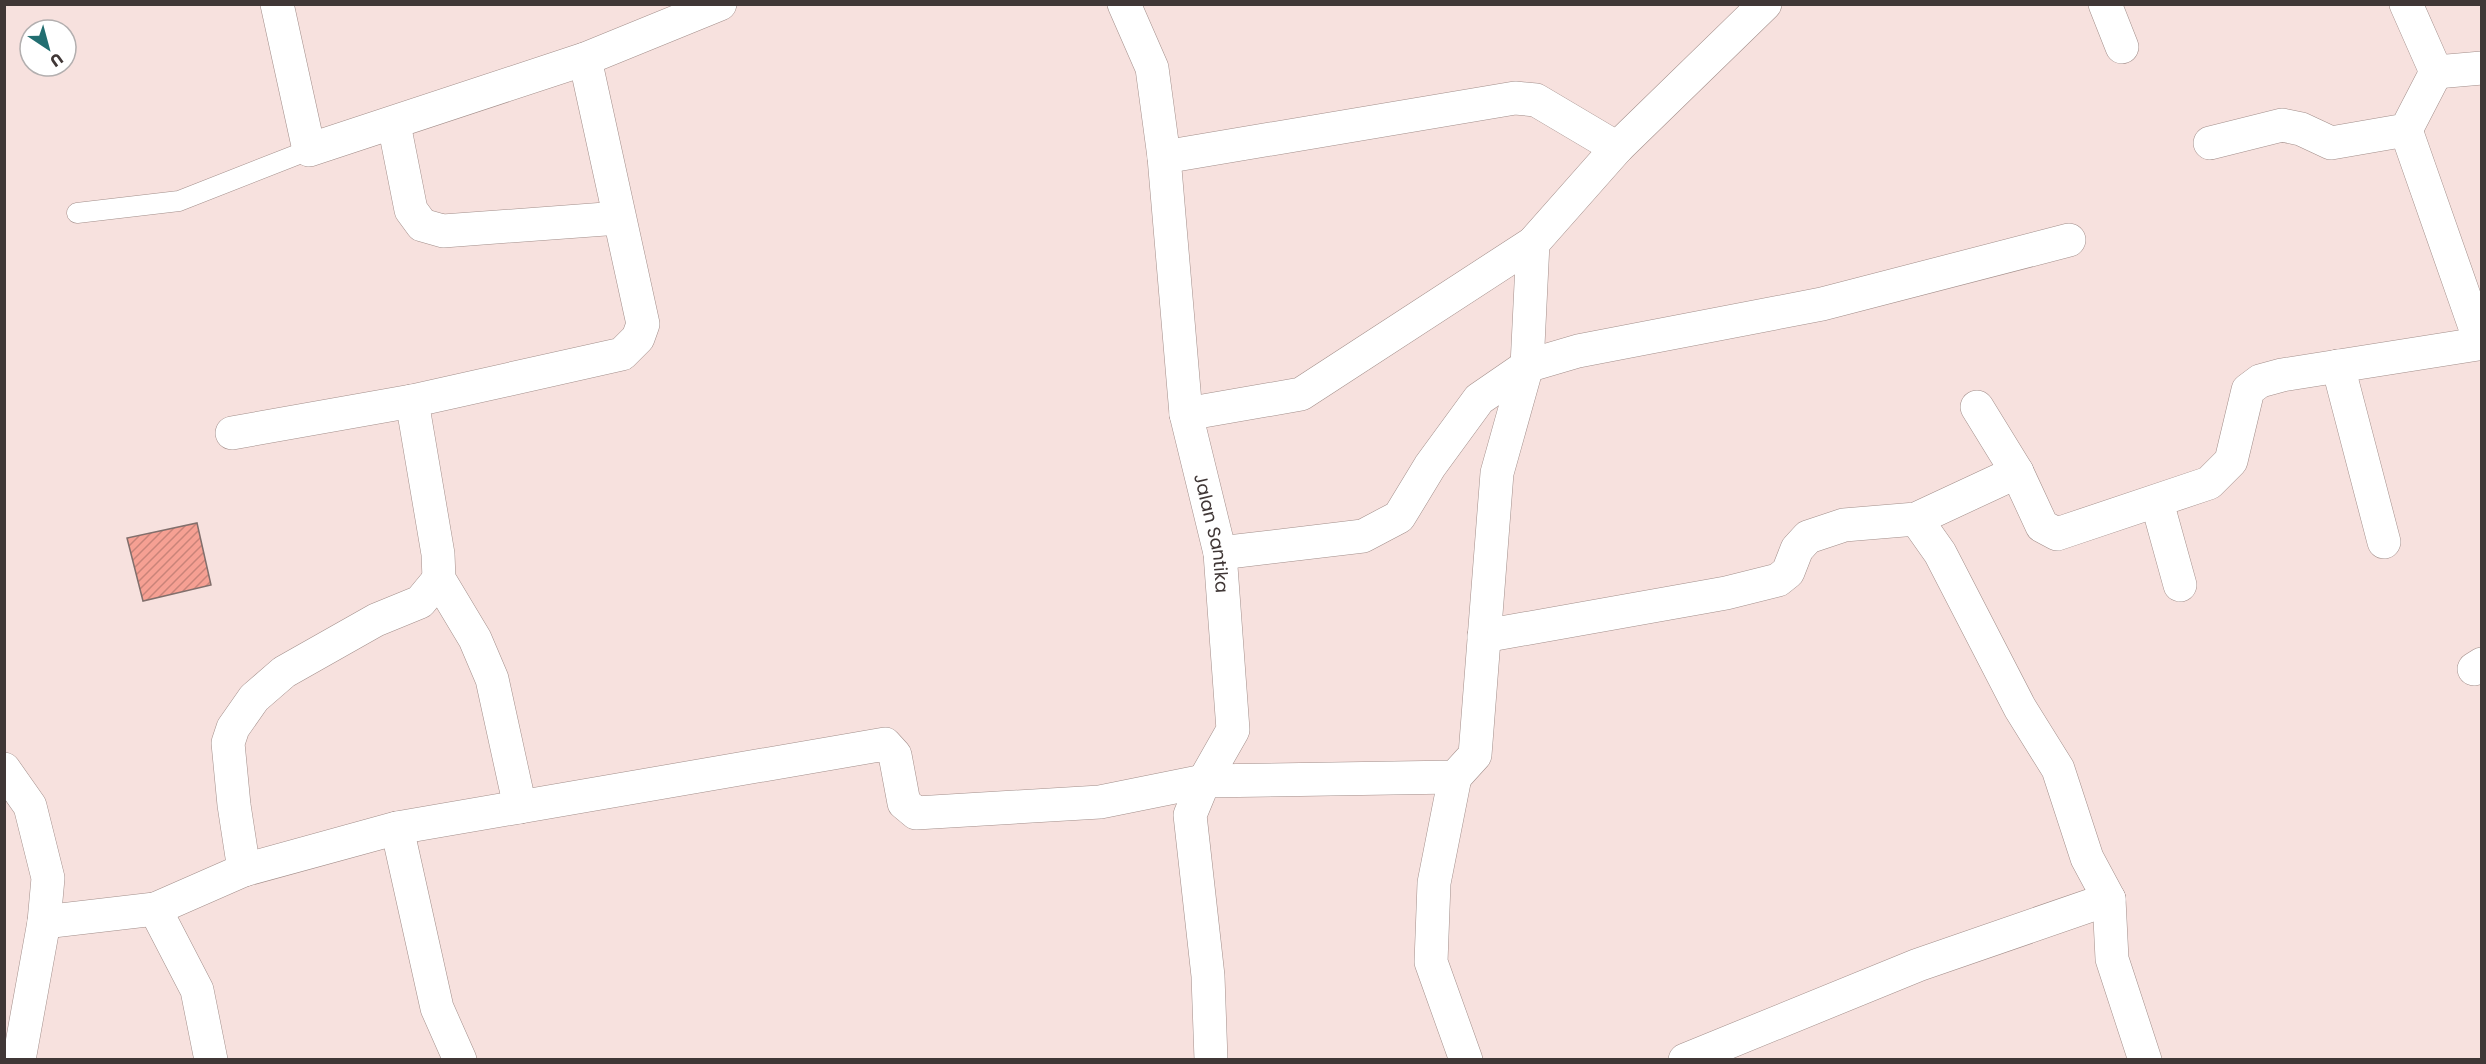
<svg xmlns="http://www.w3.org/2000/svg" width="2486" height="1064" font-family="Poppins,sans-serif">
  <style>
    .building { fill: url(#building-hatch); stroke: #826f6c; stroke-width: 1.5 }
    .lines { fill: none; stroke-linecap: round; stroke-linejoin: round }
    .service-casing { stroke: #a28e8a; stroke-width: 21 }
    .minor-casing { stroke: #a28e8a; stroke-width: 34 }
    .service { stroke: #fff; stroke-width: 20 }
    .minor { stroke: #fff; stroke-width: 33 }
    .labels { text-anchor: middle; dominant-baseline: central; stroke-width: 5; stroke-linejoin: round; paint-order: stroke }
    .street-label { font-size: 18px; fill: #403736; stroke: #fff }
  </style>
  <defs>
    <pattern id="building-hatch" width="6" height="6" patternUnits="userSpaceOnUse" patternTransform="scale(1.5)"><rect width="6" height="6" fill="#f6a093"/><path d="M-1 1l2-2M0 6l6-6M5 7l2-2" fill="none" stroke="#c98379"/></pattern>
  </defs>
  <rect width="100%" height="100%" fill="#f7e1de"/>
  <polygon class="building" points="197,523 211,585 143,601 127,538"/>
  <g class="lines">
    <g class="service-casing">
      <polyline id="service" points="77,213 179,201 309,150"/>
    </g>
    <g class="minor-casing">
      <g id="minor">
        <polyline points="277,4 309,150 585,59 720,4"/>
        <path id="s1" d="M1124,4L1152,68L1164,157L1186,414L1220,553L1233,730L1204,781L1190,815L1208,976L1211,1060"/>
        <polyline points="2105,4 2122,47"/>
        <polyline points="2406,4 2436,72"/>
        <polyline points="2436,72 2482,68"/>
        <polyline points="394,124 411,210 422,225 443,231 619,218"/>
        <polyline points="2406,130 2476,330 2482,328"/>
        <polyline points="2210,143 2282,125 2301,129 2331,143 2406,130 2436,72"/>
        <polyline points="1164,157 1515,98 1536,100 1617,148"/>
        <polyline points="2338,366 2384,542"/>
        <polyline points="412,401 438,554 439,579 475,639 492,679 520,807"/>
        <polyline points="1977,407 2017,472 2042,526 2057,534 2209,483 2231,461 2248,390 2260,381 2282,375 2478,344"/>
        <polyline points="1186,414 1301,394 1533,243 1617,148 1765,4"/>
        <polyline points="232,433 412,401 622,354 638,338 643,324 585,59"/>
        <polyline points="2157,502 2180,585"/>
        <polyline points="1220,553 1363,536 1399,517 1430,466 1479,399 1527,366 1578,351 1822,304 2069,240"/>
        <polyline points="1484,636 1726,593 1778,580 1788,572 1797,549 1808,537 1844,525 1916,519 2017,472"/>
        <polyline points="2474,669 2482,664"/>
        <polyline points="4,769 30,806 48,878 44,922 19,1060"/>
        <polyline points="1455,777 1434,883 1431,962 1466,1060"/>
        <polyline points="397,828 437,1008 460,1060"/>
        <polyline points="244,870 234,805 228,743 233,728 254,698 284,672 376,620 420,602 439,579"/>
        <polyline points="2109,899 2112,959 2145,1060"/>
        <polyline points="155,909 197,990 211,1060"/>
        <polyline points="44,922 155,909 244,870 397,828 885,744 895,755 904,803 916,813 1100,802 1204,781 1455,777 1475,755 1497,473 1527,366 1533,243"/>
        <polyline points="1685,1060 1918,965 2109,899 2087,858 2058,769 2020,708 1940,553 1916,519"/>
      </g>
    </g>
    <use href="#service" class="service"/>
    <use href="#minor" class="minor"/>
  </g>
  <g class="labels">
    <g class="street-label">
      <text stroke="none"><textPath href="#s1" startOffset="540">Jalan Santika</textPath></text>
    </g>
  </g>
  <rect width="2486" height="1064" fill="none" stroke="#403736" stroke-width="12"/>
  <g transform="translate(48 48) rotate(144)"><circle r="28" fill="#ffffff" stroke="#b3afaf" stroke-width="1.5"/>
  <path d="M0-4.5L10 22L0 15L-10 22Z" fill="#226e71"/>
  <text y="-9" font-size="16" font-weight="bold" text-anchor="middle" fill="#403736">U</text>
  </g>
</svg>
